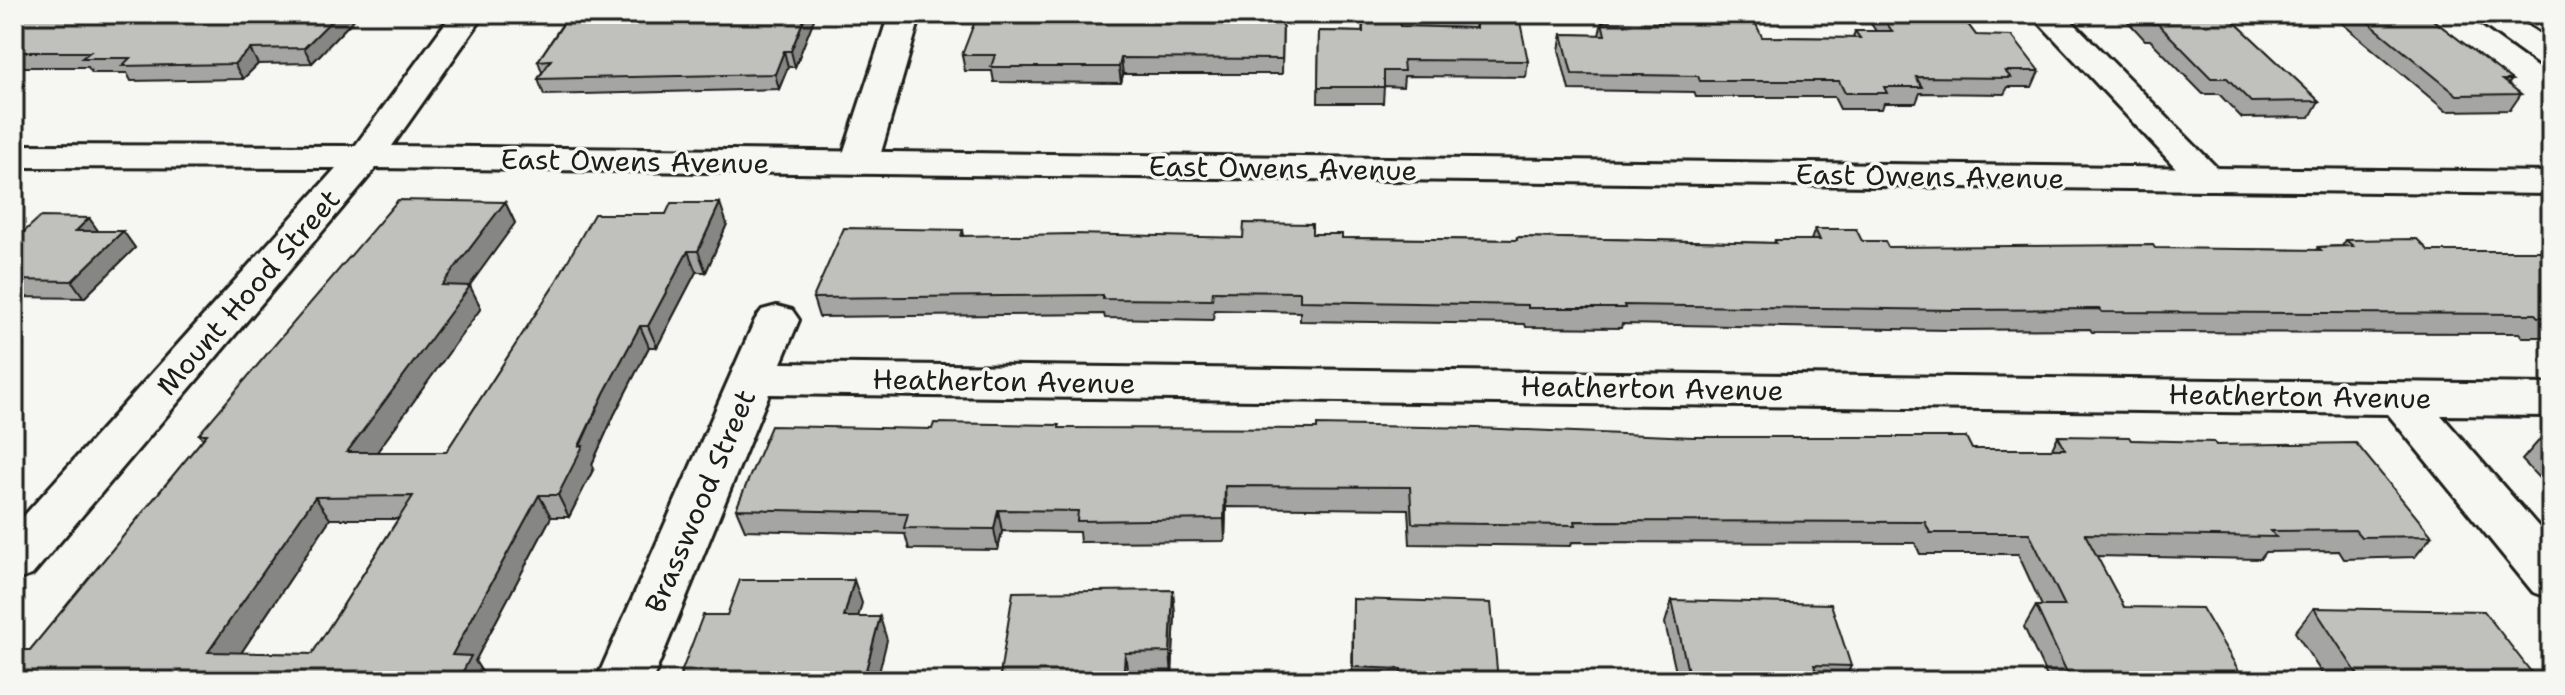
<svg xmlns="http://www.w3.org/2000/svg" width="2565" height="695" font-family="'Shantell Sans',sans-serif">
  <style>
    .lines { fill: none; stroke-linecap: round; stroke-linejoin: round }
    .street-casing { stroke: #1c1c1c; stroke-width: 6 }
    .secondary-casing { stroke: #1c1c1c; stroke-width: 6 }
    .street { fill: #f6f6f2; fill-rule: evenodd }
    .secondary { fill: #f6f6f2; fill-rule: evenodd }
    .wall { fill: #a5a5a3; stroke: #1c1c1c; stroke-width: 2; fill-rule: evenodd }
    .shaded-wall { fill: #868684; stroke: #1c1c1c; stroke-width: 2 }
    .building { fill: #c0c0bd; stroke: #1c1c1c; stroke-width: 2; fill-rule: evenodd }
    .labels { text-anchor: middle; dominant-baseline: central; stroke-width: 7; stroke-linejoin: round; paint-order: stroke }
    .street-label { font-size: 28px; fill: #1c1c1c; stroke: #f6f6f2 }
  </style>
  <rect width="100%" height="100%" fill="#f6f6f2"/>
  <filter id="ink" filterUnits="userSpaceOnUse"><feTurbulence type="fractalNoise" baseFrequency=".0125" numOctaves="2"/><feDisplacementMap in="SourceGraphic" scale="16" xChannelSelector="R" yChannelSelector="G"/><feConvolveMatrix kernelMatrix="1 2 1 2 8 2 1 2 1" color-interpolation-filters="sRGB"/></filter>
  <g filter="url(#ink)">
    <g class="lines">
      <g class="street-casing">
        <g id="street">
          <polygon points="889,14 921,14 878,163 872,171 859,174 846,171 840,163"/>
          <polygon points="2031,14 2065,14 2220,171 2226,179 2220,187 2207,190 2194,187"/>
          <polygon points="2473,14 2510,14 2551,42 2551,68 2539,65 2478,21"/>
          <polygon points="777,306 792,310 799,320 781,363 2551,384 2551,416 2441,415 2551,541 2551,598 2533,592 2388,414 769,394 652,681 596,681 755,320 762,310"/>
        </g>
      </g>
      <g class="secondary-casing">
        <polygon id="secondary" points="452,14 485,14 392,146 2551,172 2551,194 376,168 32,575 14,581 14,527 336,168 14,167 14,145 355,146"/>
      </g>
      <use href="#street" class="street"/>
      <use href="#secondary" class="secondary"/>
    </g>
    <g class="wall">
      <polygon points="14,14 359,14 312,63 258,64 243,79 131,81 127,73 92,73 88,67 14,67"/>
      <polygon points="569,14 816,14 795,67 788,67 779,89 544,95 538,79 542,72 538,61"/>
      <polygon points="1864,14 1960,14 1976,35 2039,71 2032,87 2008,87 2004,94 1920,93 1916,103 1884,103 1882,109 1840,109 1834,97 1696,97 1694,92 1569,90 1559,50 1562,34 1599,35 1602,22 1762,37 1853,38 1855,31 1876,31"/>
      <polygon points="2121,14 2226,14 2319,101 2310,117 2242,118 2219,94 2203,94 2150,40 2145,40"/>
      <polygon points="2341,14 2425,14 2512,80 2508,84 2521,94 2510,110 2446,111 2338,20"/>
      <polygon points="1283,18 1282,74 1123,74 1121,83 994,82 992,71 965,71 962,55 1164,23 1235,24"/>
      <polygon points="1363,21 1400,26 1475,28 1476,22 1528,61 1526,77 1404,76 1403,87 1384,86 1383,103 1318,103 1319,31 1362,32"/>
      <path d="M505,202L515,223L469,286L481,308L377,452H446L553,287L727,224L706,272H696L657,347H649L614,415L592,464L594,468L569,517H551L475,661L485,677L30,650L203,439L199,434ZM330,519H398L312,654L241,653Z"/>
      <polygon points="89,218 98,231 123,231 135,248 84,298 14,297 14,241"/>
      <polygon points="1815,229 1888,247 2316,250 2318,247 2342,246 2346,240 2429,251 2551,251 2551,337 2522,337 2519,333 2092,332 2090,329 1948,330 1622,324 1621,328 1526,327 1525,324 1300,321 1300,312 1214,310 1213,320 1105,318 1104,314 819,317 813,298 963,230 964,236 1243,238 1312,234 1342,238 1516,240 1517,237 1774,243 1775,240 1811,240"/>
      <polygon points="1060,428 1972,449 2052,449 2058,436 2216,445 2432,536 2415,557 2344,559 2339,551 2265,552 2260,559 2096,556 2124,607 2242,676 2238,681 2049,681 2024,627 2036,606 2042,606 2018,554 1920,554 1915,543 1572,542 1571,546 1410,544 1408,509 1226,507 1225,541 1080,542 1079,532 1002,531 998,550 909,549 905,534 745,530 736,509 932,429"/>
      <polygon points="2542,437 2551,437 2551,491 2522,460"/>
      <polygon points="1013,592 1175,613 1172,675 1128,676"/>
      <polygon points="1353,599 1498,681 1352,681"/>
      <polygon points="1672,600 1851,666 1844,681 1678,681 1665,623"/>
      <polygon points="2314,608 2538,681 2327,681 2295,632"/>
    </g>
    <g class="shaded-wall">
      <polygon points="338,14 359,14 312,63 304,48"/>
      <polygon points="806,14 816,14 795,67 791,51"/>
      <polygon points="250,49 258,64 243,79 234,64"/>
      <polygon points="784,51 788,67 779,89 775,74"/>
      <polygon points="1121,58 1123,74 1121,83 1119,67"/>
      <polygon points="505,202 515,223 454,307 442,285"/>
      <polygon points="720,203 727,224 706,272 698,251"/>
      <polygon points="89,218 101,235 76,231"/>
      <polygon points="123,231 135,248 84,298 72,281"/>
      <polygon points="688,251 696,272 657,347 648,326"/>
      <polygon points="470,286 481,308 361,474 347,452"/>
      <polygon points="640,326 649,347 614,415 592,464 594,468 569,517 558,495 604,393"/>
      <polygon points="14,355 22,365 14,373"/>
      <polygon points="1225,486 1226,507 1225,541 1224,519"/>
      <polygon points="539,495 551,517 475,661 485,677 484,681 458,681 452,655"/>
      <polygon points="315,497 330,519 227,674 208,652"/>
      <polygon points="998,510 1002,531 998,550 994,529"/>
      <polygon points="854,580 862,603 852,640 844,617"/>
      <polygon points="1173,590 1175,613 1172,675 1170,652"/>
      <polygon points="880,617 887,640 877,681 863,681"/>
      <polygon points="1125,653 1128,676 1127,681 1123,681"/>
    </g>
    <g class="building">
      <polygon points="14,14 338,14 304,48 250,49 234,64 122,66 130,58 82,58 90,52 14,52"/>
      <polygon points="570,14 806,14 791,51 784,51 775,74 538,79 551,60 538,61"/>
      <polygon points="1013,14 1164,17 1163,23 1235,24 1236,17 1283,18 1282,59 1121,58 1119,67 991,67 995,55 962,55 975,21 1011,21"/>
      <polygon points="1880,14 1960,14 1976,35 2012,36 2039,71 2005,71 2011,78 1916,77 1922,87 1884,87 1887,93 1845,93 1839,81 1700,81 1698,76 1572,74 1562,34 1605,35 1602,22 1756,24 1762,37 1860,38 1855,31 1892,31"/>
      <polygon points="2143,14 2226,14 2319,101 2251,102 2227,78 2211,78 2158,24 2153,24"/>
      <polygon points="2358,14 2425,14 2512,80 2503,80 2521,94 2457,95"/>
      <polygon points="1363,21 1400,21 1400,26 1476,28 1476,22 1520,22 1528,61 1403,60 1404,71 1384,71 1384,87 1318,87 1319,31 1363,32"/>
      <path d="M398,200L505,202L442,285L470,286L347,452H446L553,287L594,214H666L671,203H720L698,251H688L648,326H640L604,393L579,446H583L558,495H539L452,655L471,656L458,681H14V659L21,650H30L207,434H199ZM413,496L312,654L208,652L315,497Z"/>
      <polygon points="40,217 89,218 76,231 123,231 72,281 14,280 14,241"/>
      <polygon points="1244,223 1312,224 1312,234 1342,234 1342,238 1517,240 1517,237 1776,243 1775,240 1820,240 1815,229 1856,229 1862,241 1885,241 1888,247 2153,245 2155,248 2321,250 2318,247 2353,246 2346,240 2417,239 2429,251 2551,251 2551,317 2538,317 2535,314 2102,312 2100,309 1956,310 1624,305 1625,308 1528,308 1528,305 1300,301 1300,292 1213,291 1212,300 1103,299 1103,295 813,298 844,228 963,230 961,236 1074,234 1243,238"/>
      <polygon points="934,423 1059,425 1059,428 1317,429 1317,425 1477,428 1693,437 1966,437 1972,449 2065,449 2058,436 2129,437 2131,440 2214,442 2216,445 2356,443 2432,536 2361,537 2355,530 2271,531 2276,537 2085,534 2124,607 2202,608 2242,676 2208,675 2211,681 2071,681 2036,606 2065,606 2029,533 1930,533 1925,522 1575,521 1576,525 1412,523 1410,487 1225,486 1224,519 1077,521 1078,511 998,510 994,529 904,528 908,513 736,509 771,426 932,429"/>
      <polygon points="2542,437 2551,437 2551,446"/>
      <polygon points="740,580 854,580 844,617 880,617 863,681 678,681 703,615 727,615"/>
      <polygon points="1173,590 1170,652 1125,653 1123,681 999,681 1013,592"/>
      <polygon points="1353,599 1491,603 1498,681 1401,681 1401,669 1353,667"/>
      <polygon points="1672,600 1831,604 1851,666 1814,665 1819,681 1690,681"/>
      <polygon points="2314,608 2484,611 2538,681 2362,681"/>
    </g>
  </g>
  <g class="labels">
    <g class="street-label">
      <text transform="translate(635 161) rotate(1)">East Owens Avenue</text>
      <text transform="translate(1283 168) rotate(1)">East Owens Avenue</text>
      <text transform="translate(1930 176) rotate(1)">East Owens Avenue</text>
      <text transform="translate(248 292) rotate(-49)">Mount Hood Street</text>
      <text transform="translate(1004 381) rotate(1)">Heatherton Avenue</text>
      <text transform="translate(1652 388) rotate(1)">Heatherton Avenue</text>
      <text transform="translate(2300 396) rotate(1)">Heatherton Avenue</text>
      <text transform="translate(700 501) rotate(-67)">Brasswood Street</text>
    </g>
  </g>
  <rect width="2565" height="695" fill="none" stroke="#f6f6f2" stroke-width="48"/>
  <rect x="24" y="24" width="2517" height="647" fill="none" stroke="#1c1c1c" stroke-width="3" filter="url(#ink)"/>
</svg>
